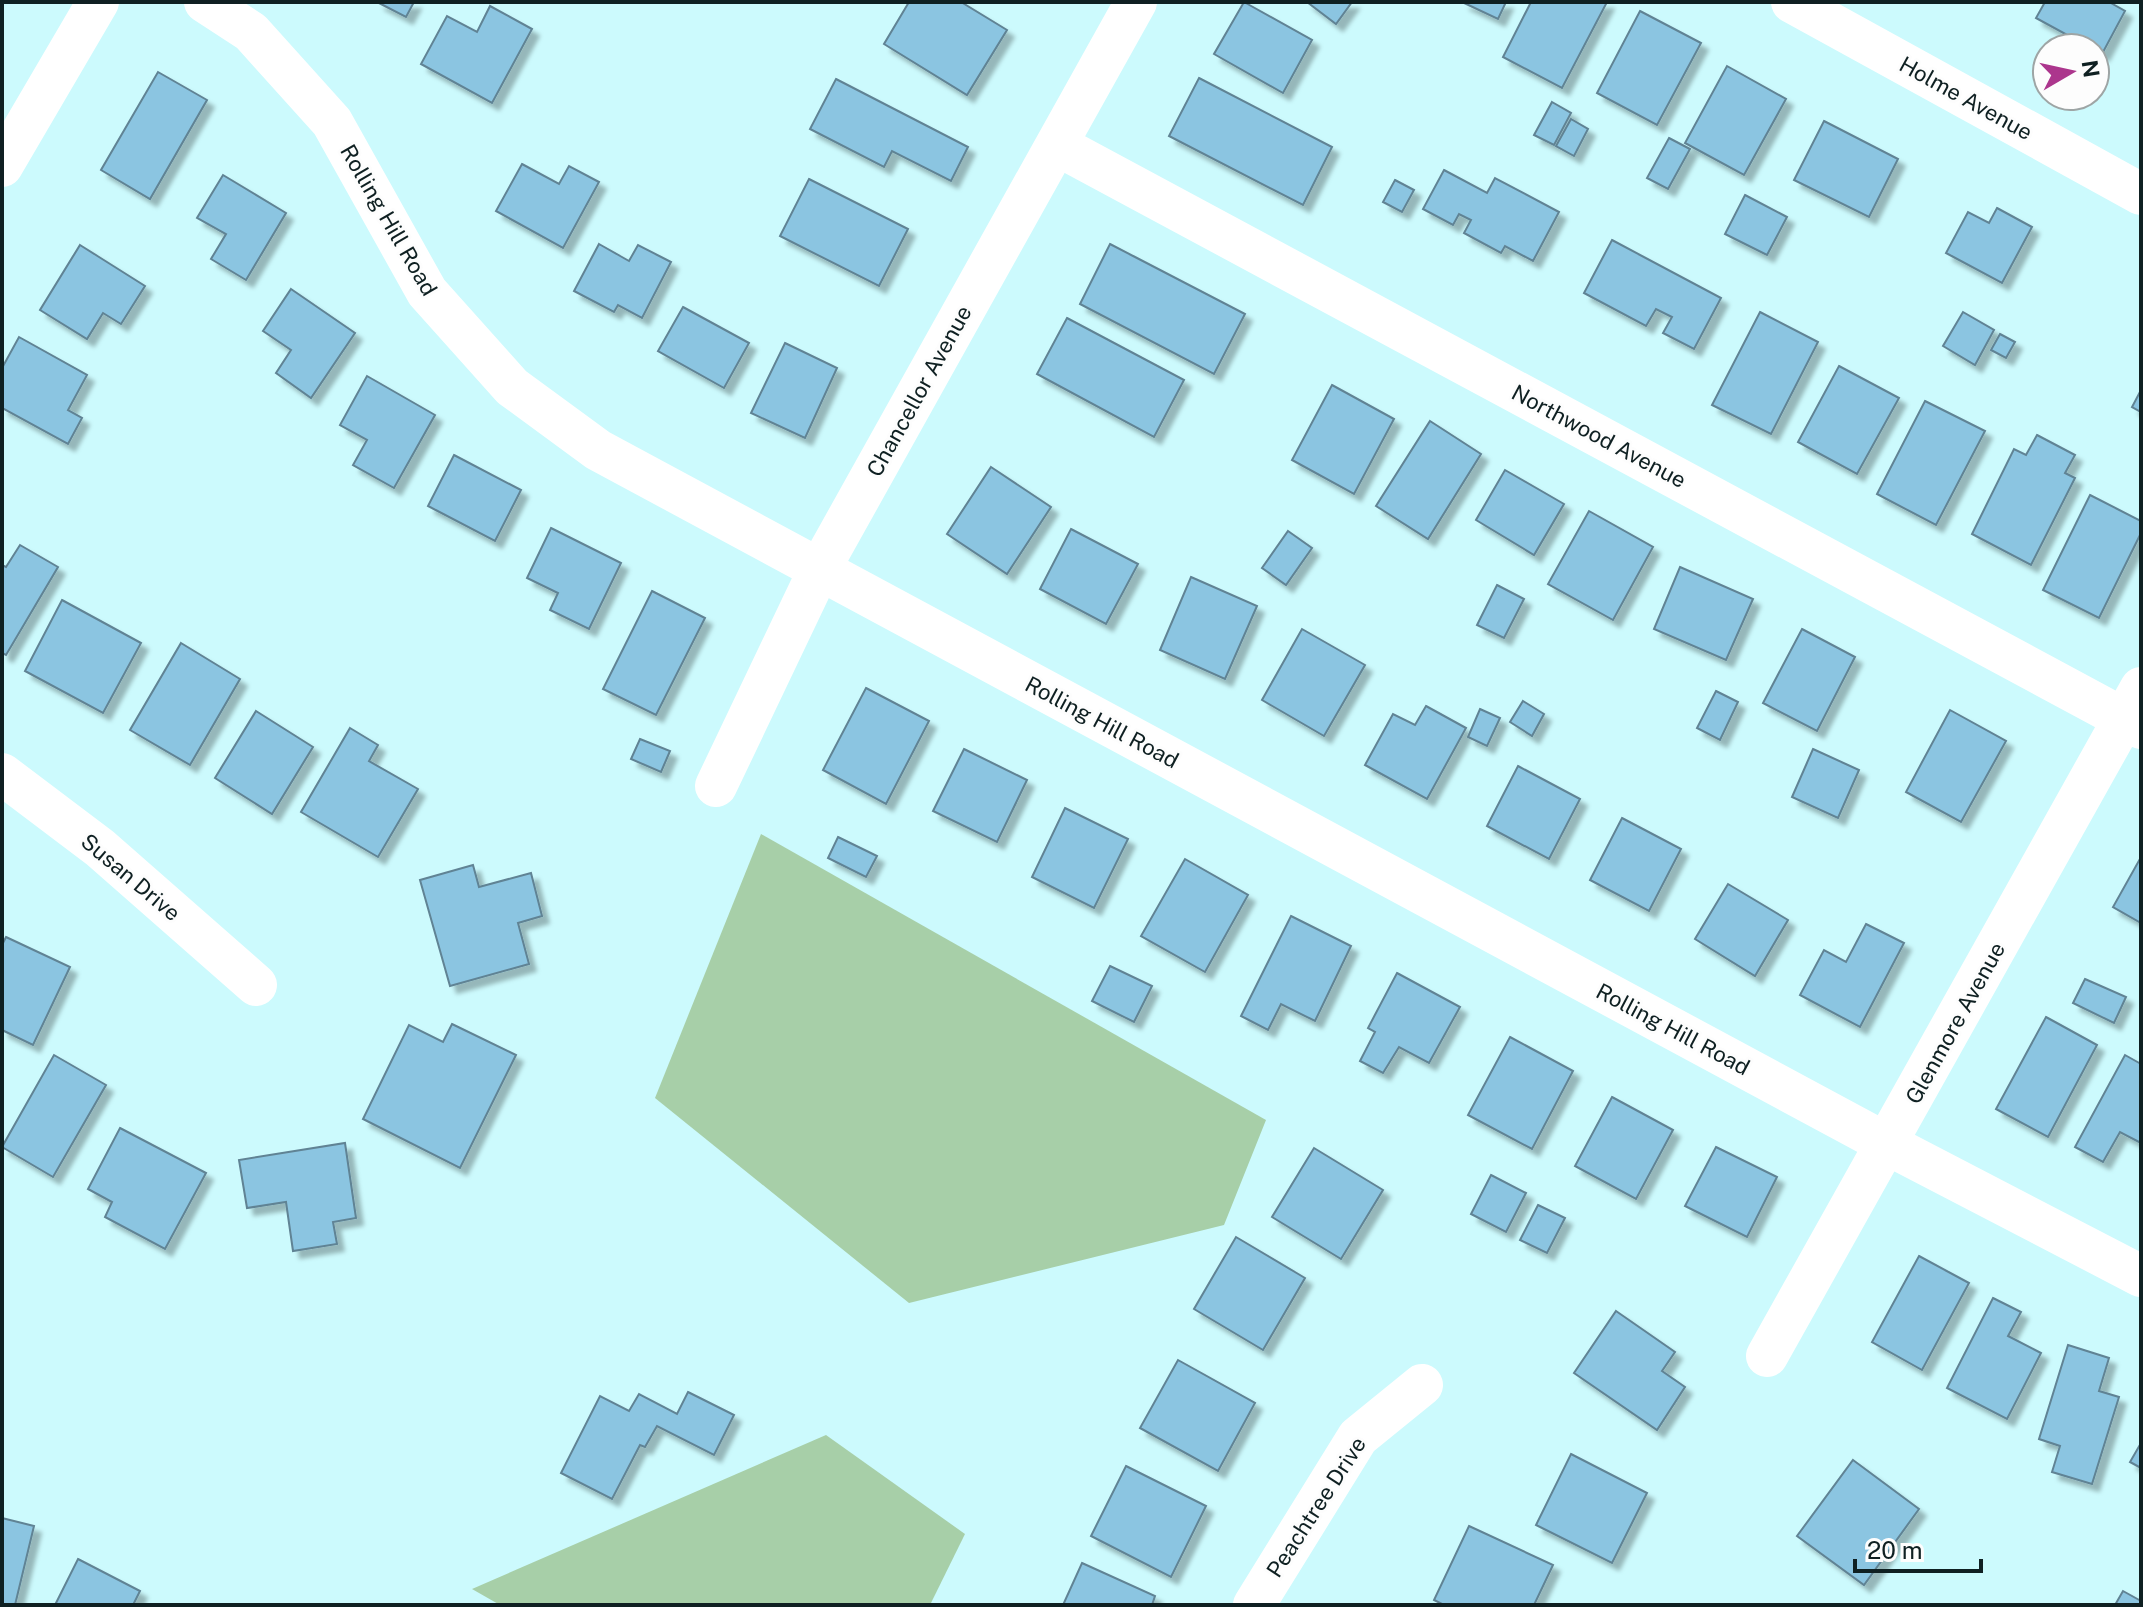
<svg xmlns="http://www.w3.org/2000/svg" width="2143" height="1607" font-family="'Public Sans',sans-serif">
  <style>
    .green { fill: #a7cfa8 }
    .building { fill: #8bc5e1; stroke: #608394; stroke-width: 2; filter: url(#shadow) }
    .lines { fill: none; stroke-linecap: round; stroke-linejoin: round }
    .minor { stroke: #fff; stroke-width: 42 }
    .labels { text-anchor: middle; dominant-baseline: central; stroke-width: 6; stroke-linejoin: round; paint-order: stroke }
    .street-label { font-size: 22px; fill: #0f2022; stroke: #fdfdfd }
  </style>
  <defs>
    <filter id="shadow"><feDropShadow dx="7" dy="7" stdDeviation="2" flood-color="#0004"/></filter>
  </defs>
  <rect width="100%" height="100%" fill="#ccfafd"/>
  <g class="green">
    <polygon points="761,834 1266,1120 1224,1225 909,1303 655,1098"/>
    <polygon points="826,1435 965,1534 930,1605 500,1605 472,1589"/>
  </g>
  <g class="building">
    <polygon points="377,2 414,2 406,17"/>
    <polygon points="909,2 961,2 1007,30 967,95 884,44"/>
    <polygon points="1244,2 1312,40 1283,93 1214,54"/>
    <polygon points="1307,2 1352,2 1336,24"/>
    <polygon points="1462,2 1506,2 1498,19"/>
    <polygon points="1531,2 1607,2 1562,88 1503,57"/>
    <polygon points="2045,2 2109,2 2125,11 2102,54 2036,18"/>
    <polygon points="490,6 532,29 492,103 421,64 447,16 477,32"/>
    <polygon points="1640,11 1701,43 1657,125 1597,93"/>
    <polygon points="1727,66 1786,99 1744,175 1685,143"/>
    <polygon points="158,72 207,100 150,199 101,170"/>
    <polygon points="1199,78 1332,147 1303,205 1169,136"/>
    <polygon points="836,79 968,147 951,181 892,151 884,167 810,129"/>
    <polygon points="1552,102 1571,113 1554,145 1534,135"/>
    <polygon points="1571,119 1588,129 1574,156 1556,146"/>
    <polygon points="1824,121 1898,159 1869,217 1794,180"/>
    <polygon points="1669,138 1690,149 1668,189 1647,178"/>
    <polygon points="522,164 559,184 569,166 599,182 563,248 496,211"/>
    <polygon points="1444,170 1487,193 1495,178 1559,212 1533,261 1505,246 1501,253 1464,233 1471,220 1459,214 1453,225 1423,209"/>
    <polygon points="223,175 286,213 246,280 211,259 226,234 197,218"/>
    <polygon points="809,179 908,229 879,286 780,236"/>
    <polygon points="1395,180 1414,190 1402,212 1383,202"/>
    <polygon points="1745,195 1787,217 1767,255 1725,234"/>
    <polygon points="1997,208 2032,227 2002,283 1946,253 1968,212 1989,223"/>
    <polygon points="1612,240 1721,298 1694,349 1663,333 1672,317 1656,309 1646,326 1584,293"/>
    <polygon points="599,244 629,261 638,245 671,262 642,318 618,305 614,312 574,291"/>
    <polygon points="1110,244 1245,314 1214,374 1080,304"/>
    <polygon points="80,245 145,286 121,324 103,313 87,339 40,310"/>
    <polygon points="291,289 355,333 311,398 276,373 291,350 263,331"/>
    <polygon points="683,307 749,343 724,388 658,351"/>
    <polygon points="1760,312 1818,342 1771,434 1712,405"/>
    <polygon points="1963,312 1994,330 1975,365 1943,346"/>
    <polygon points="1067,318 1184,380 1154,437 1037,374"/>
    <polygon points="2000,334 2015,342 2006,358 1991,350"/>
    <polygon points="19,337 87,375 68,410 82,418 68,444 2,408 2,368"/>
    <polygon points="785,343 837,368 805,438 751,413"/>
    <polygon points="1839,366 1899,398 1857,474 1798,442"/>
    <polygon points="367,376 435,415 394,488 353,465 367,440 340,425"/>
    <polygon points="1332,385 1394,419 1354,494 1292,460"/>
    <polygon points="2141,390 2141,412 2132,407"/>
    <polygon points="1925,401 1985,431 1936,525 1877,494"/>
    <polygon points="1430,421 1481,454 1428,539 1376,506"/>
    <polygon points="2037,435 2075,455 2065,473 2075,478 2031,565 1972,534 2014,449 2026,455"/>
    <polygon points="454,455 521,490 495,541 428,506"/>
    <polygon points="991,467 1051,507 1007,574 947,534"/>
    <polygon points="1505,470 1564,504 1534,555 1476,520"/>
    <polygon points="2090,495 2141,521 2141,533 2099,618 2043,590"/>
    <polygon points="1589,511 1653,547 1613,620 1548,584"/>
    <polygon points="551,528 621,563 589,629 550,610 558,593 527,578"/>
    <polygon points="1071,529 1138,564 1106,624 1040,589"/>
    <polygon points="1288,531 1312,548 1286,585 1262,568"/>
    <polygon points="20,545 58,567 6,655 2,653 2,565 6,567"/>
    <polygon points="1680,567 1753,599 1726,660 1654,629"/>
    <polygon points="1191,577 1257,606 1225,679 1160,650"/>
    <polygon points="1497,585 1524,599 1504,638 1477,625"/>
    <polygon points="652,591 705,618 656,715 603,689"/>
    <polygon points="62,600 141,643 103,713 25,671"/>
    <polygon points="1302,629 1365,665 1324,736 1262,700"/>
    <polygon points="1802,629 1855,657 1817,731 1763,703"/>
    <polygon points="181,643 240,679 190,765 130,730"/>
    <polygon points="866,688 929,721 886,804 823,770"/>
    <polygon points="1716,691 1738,702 1720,740 1697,728"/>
    <polygon points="1523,701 1544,714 1532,736 1510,722"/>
    <polygon points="1426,706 1466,728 1427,799 1365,765 1393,714 1415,725"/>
    <polygon points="1480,709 1500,718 1487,746 1468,737"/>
    <polygon points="1950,710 2006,741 1961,822 1906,792"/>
    <polygon points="256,711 313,747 272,814 215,778"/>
    <polygon points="350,728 378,745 369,761 418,789 378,857 301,812"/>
    <polygon points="640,739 670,751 661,772 631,759"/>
    <polygon points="964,749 1027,780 997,842 933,811"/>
    <polygon points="1813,749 1859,770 1838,818 1792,797"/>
    <polygon points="1518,766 1580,799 1549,859 1487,826"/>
    <polygon points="1065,808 1128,839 1094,908 1032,877"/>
    <polygon points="1622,818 1681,849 1649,911 1590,880"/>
    <polygon points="838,837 877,856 866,877 828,858"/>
    <polygon points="2141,857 2141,923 2113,907"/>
    <polygon points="1185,859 1248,895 1205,972 1141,936"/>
    <polygon points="473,865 479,887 531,873 542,916 518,923 529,964 450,986 420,880"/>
    <polygon points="1728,884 1788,920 1755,976 1695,939"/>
    <polygon points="1291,916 1351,946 1315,1021 1281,1004 1268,1030 1241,1016"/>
    <polygon points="1866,924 1904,943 1860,1027 1800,995 1824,950 1846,962"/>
    <polygon points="6,937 70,967 33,1045 2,1030 2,945"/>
    <polygon points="1110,966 1152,986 1134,1022 1092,1001"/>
    <polygon points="1397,973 1460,1007 1429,1063 1399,1047 1383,1073 1360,1061 1375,1032 1368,1028"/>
    <polygon points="2085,979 2126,997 2114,1023 2073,1003"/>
    <polygon points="2046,1017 2097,1045 2048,1137 1996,1109"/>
    <polygon points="452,1024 516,1055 460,1168 363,1119 409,1025 443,1042"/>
    <polygon points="1510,1037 1573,1071 1532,1149 1468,1115"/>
    <polygon points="54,1055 106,1085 53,1177 2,1147"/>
    <polygon points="2125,1055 2141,1064 2141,1143 2120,1132 2103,1162 2075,1147"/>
    <polygon points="1612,1097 1673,1130 1636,1199 1575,1166"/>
    <polygon points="120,1128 206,1173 165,1249 105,1217 112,1202 88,1189"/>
    <polygon points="345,1143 356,1218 333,1222 337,1244 293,1251 286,1202 247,1208 239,1160"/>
    <polygon points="1716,1147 1777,1177 1747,1237 1685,1206"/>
    <polygon points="1314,1148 1383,1190 1341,1259 1272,1217"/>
    <polygon points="1491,1175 1526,1193 1506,1232 1471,1214"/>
    <polygon points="1538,1205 1565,1218 1547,1253 1520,1240"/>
    <polygon points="1236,1237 1305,1278 1263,1350 1194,1309"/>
    <polygon points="1919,1256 1969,1283 1922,1370 1872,1342"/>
    <polygon points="1993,1298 2021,1312 2008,1336 2041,1353 2007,1419 1947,1388"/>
    <polygon points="1616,1311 1675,1352 1662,1371 1685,1387 1657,1430 1574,1373"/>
    <polygon points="2068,1345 2109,1358 2099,1391 2119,1397 2092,1484 2052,1472 2060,1446 2039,1439"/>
    <polygon points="1178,1360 1255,1403 1218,1471 1140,1428"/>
    <polygon points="688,1392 734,1415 714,1455 657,1426 645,1447 640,1445 612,1499 561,1473 600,1396 629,1411 639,1394 677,1414"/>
    <polygon points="2141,1443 2141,1468 2130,1462"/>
    <polygon points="1571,1454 1647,1493 1612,1563 1536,1525"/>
    <polygon points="1853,1460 1919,1509 1864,1585 1797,1536"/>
    <polygon points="1126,1466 1206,1506 1171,1577 1091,1536"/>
    <polygon points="2,1518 34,1526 15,1605 2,1605"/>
    <polygon points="1469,1526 1553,1565 1534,1605 1444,1605 1434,1600"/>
    <polygon points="78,1559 140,1591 133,1605 55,1605"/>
    <polygon points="1082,1563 1155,1596 1152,1605 1063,1605"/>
    <polygon points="2123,1591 2141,1601 2141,1605 2115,1605"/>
  </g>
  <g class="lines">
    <g class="minor">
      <polyline points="205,2 251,32 332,122 427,292 512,387 598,450 1887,1144 2141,1276"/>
      <polyline points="1792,2 2141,194"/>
      <polyline points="1057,145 2141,728"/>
      <polyline points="2,166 98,2"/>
      <polyline points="2,774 100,848 256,985"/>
      <polyline points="716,786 819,570 1136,2"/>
      <polyline points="1767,1356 2141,688"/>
      <polyline points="1254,1605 1358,1437 1422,1385"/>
    </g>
  </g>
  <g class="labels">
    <g class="street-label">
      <text transform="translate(1966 98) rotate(29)">Holme Avenue</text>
      <text transform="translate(389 220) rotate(60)">Rolling Hill Road</text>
      <text transform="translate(919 391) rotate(-61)">Chancellor Avenue</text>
      <text transform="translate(1599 436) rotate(28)">Northwood Avenue</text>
      <text transform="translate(1102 722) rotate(28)">Rolling Hill Road</text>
      <text transform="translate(131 877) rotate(40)">Susan Drive</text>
      <text transform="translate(1955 1023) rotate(-61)">Glenmore Avenue</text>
      <text transform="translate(1673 1029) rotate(28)">Rolling Hill Road</text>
      <text transform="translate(1316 1507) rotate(-57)">Peachtree Drive</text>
    </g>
  </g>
  <rect width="2143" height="1607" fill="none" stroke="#0f2022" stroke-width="8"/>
  <g transform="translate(2071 72) rotate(81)"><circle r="38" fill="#fdfdfd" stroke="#9ea5a5" stroke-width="2"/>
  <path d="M0-6L14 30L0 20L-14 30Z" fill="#ac368d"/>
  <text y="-12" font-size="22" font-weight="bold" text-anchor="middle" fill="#0f2022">N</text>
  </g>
  <path d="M1855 1559v12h126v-12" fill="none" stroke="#0f2022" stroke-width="4"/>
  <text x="1867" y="1559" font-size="24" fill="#0f2022" stroke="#fdfdfd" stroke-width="6" paint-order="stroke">20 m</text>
</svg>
